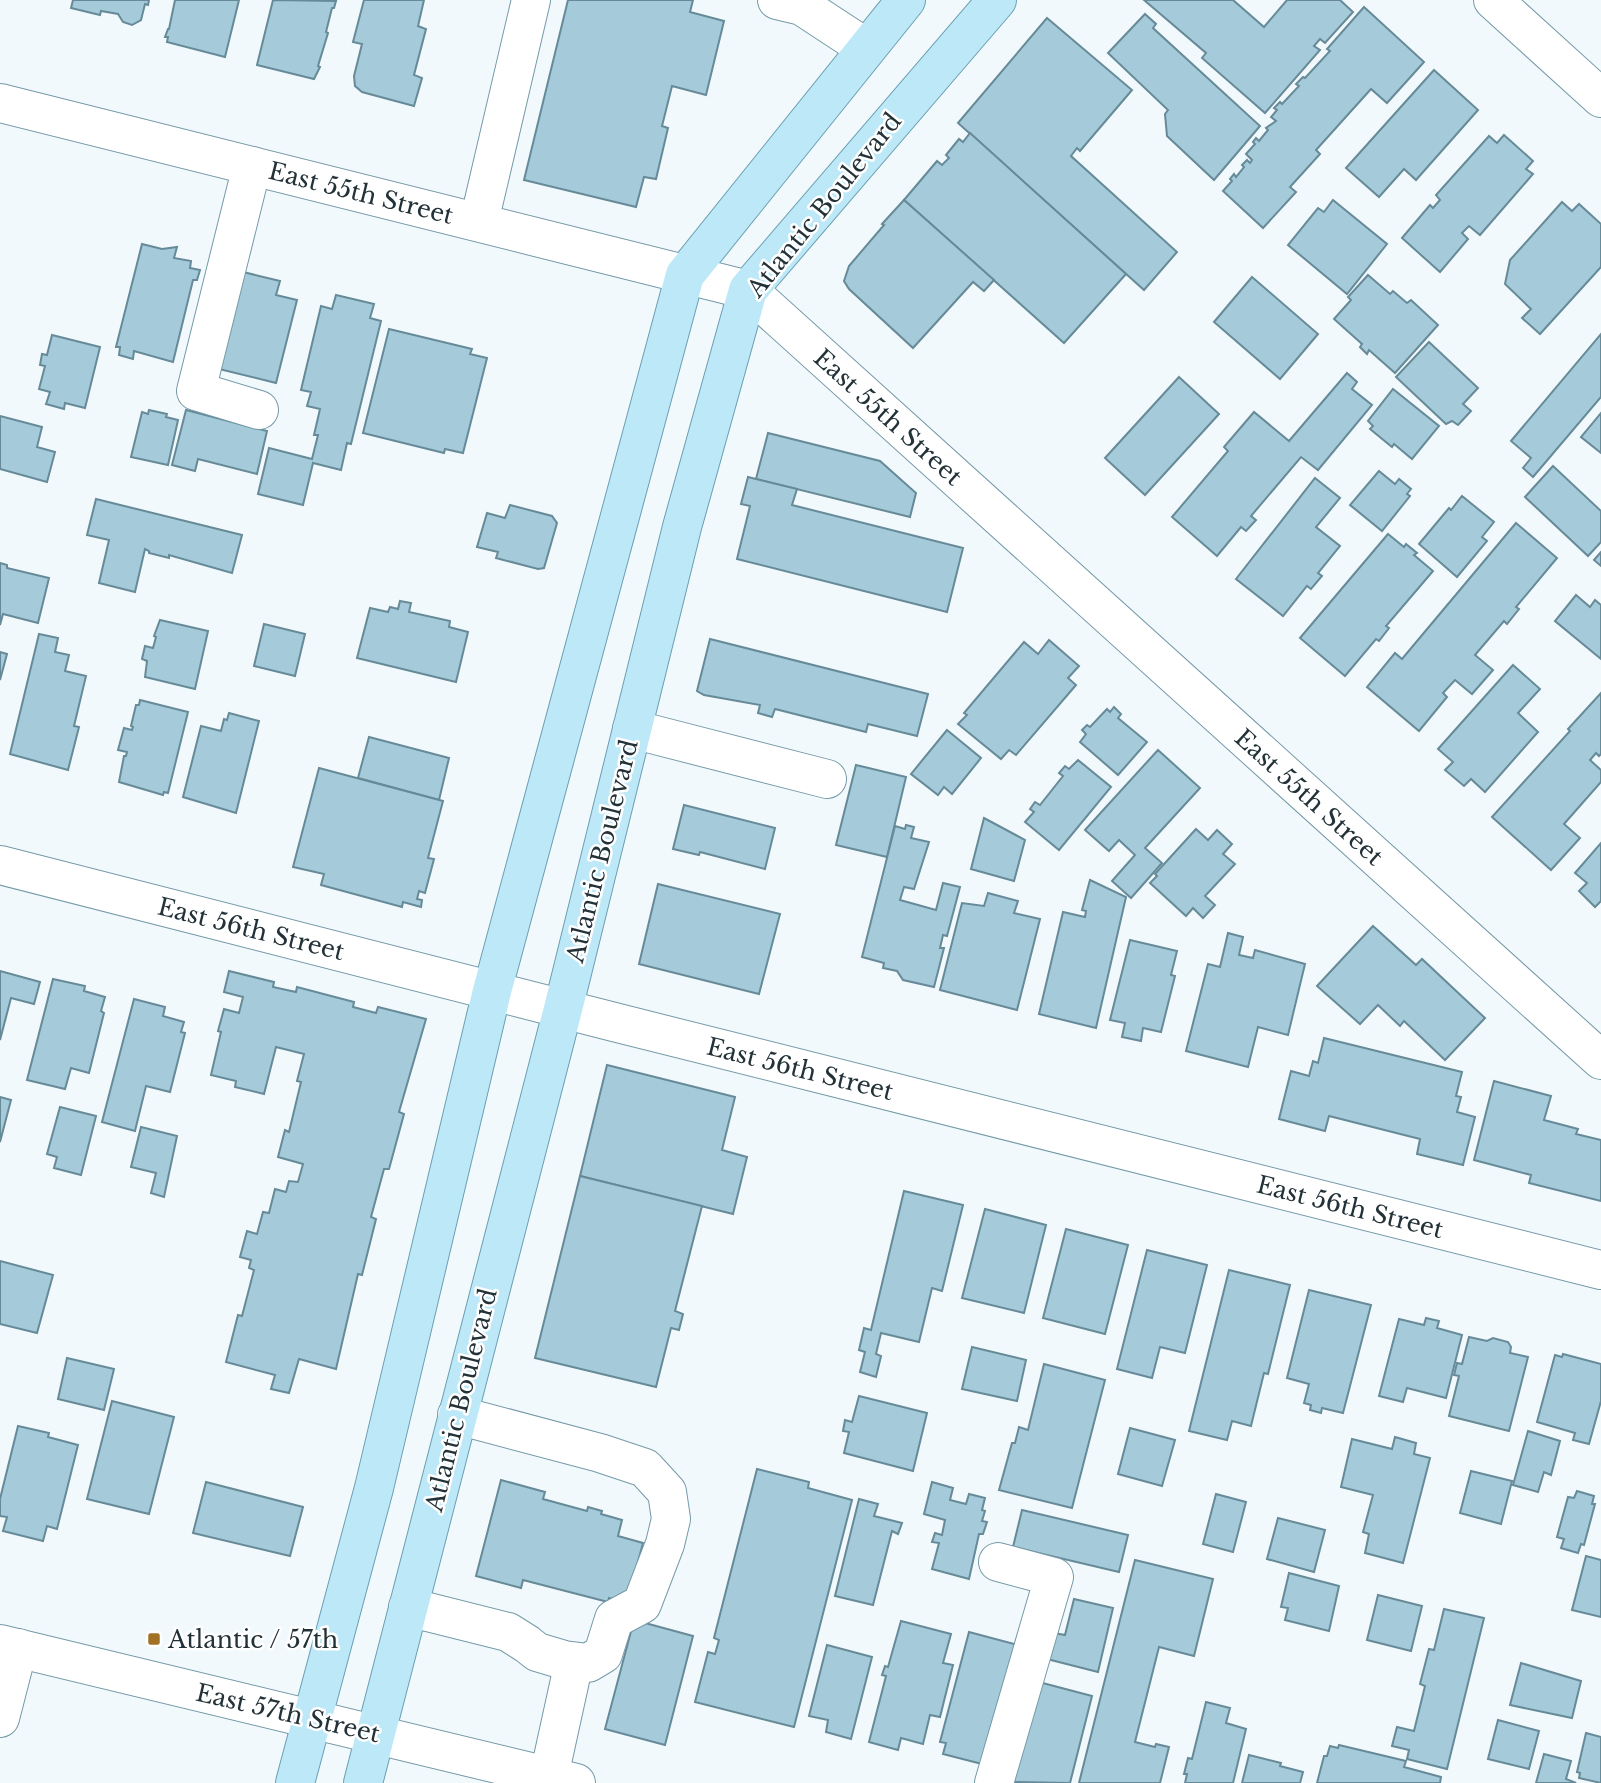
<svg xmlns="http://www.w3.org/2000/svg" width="1601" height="1783" font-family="'Libre Baskerville',serif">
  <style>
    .building { fill: #a5cbda; stroke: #668a98; stroke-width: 2 }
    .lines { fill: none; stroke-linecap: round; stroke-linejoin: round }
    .minor-casing { stroke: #759aa8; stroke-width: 40 }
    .major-casing { stroke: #6a9fb2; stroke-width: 40 }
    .minor { stroke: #fff; stroke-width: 38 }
    .major { stroke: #bde8f8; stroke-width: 38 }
    .poi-dot { fill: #a27126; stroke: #fff; stroke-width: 2.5 }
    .labels { text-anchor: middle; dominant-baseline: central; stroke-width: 5; stroke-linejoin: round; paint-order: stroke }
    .street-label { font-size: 24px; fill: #233238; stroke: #fff }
    .poi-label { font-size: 24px; fill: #233238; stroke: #fff; text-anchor: start }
  </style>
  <rect width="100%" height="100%" fill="#f1f9fc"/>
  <g class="building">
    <polygon points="73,0 149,0 148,5 145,4 141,20 132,25 123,22 118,14 101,11 100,15 71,8"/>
    <polygon points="175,0 239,0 225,57 167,42 168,37 165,37 168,29 169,29"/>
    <polygon points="273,0 336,1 334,8 332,8 326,32 328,33 318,66 320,67 314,79 257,65"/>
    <polygon points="364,0 424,0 418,26 426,29 414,75 422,78 414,106 362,92 355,86 354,76 362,44 353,42"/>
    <polygon points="568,0 693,0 690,12 724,21 706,95 672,86 662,126 668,128 656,179 644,177 636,207 524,180"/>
    <polygon points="1144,0 1233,0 1264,27 1287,0 1340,0 1353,12 1325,43 1320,39 1314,46 1320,50 1265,113 1202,58 1206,53"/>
    <polygon points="1364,7 1424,62 1387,103 1371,89 1316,150 1320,154 1290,187 1296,192 1263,228 1223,191 1232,181 1230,179 1234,174 1236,177 1244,167 1242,165 1247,160 1250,163 1252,160 1246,154 1255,144 1253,142 1256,138 1259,141 1268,130 1266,128 1276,121 1271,117 1277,110 1274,108 1280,102 1282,104 1299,86 1296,84 1303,77 1305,78 1330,51 1327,49"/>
    <polygon points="1145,14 1156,24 1153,28 1260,126 1214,180 1167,136 1165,114 1168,110 1108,53"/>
    <polygon points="1047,18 1132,90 1080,151 1077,148 1071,156 1177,252 1144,290 958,123"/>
    <polygon points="1434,70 1478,110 1416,180 1404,169 1379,197 1346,168"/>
    <polygon points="970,133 1126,274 1064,343 904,200 937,161 942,165 949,158 946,155 959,139 963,142"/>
    <polygon points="1504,135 1533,161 1526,169 1533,174 1480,235 1469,226 1462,233 1468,239 1440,272 1402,238 1430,205 1433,208 1440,200 1436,195 1489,136 1497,143"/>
    <polygon points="904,200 994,280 984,291 973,282 913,348 849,289 844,281 849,266 884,225 882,224"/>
    <polygon points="1333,200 1387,244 1347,294 1288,245 1318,208 1324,212"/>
    <polygon points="1562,202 1572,211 1579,204 1601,224 1601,267 1540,334 1522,318 1531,309 1505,284 1510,260"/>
    <polygon points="142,244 162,249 177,247 174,258 191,261 190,268 200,270 197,280 193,280 173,362 134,351 133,359 119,355 120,347 116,347"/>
    <polygon points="239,271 280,281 276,295 297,300 276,383 215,368"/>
    <polygon points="1368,275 1390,294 1393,291 1407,303 1411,300 1438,325 1395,373 1369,350 1367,354 1360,347 1362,344 1334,319 1351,300 1348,297"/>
    <polygon points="1252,277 1318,334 1280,379 1214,322"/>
    <polygon points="336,295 374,304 370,318 381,321 351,444 347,443 341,470 313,463 303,505 258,494 269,448 312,459 318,435 314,435 320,409 307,406 311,392 301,390 321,306 332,309"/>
    <polygon points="389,329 472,349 470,354 487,358 463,453 445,449 444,453 363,433"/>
    <polygon points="1601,334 1601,397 1533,477 1523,468 1531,458 1511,441"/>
    <polygon points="52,335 100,347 85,408 65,403 64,409 46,404 50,392 39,389 45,366 40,365 42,354 47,355"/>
    <polygon points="1429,342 1478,388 1463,404 1471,411 1458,425 1452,421 1446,424 1396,377"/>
    <polygon points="1347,373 1357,382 1352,389 1372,405 1318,470 1301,457 1251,516 1256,520 1246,531 1241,527 1217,556 1172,517 1228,451 1224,447 1254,412 1289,441"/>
    <polygon points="1179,377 1219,414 1145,495 1105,458"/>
    <polygon points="1393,389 1439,426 1412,459 1394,444 1392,447 1370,429 1373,426 1368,421"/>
    <polygon points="149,410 167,414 166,417 178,420 168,465 131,457 142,412 148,414"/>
    <polygon points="186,410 267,431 257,474 198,459 195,471 172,465"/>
    <polygon points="1601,413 1601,453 1581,437"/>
    <polygon points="0,416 42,427 37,447 55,452 47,482 0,469"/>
    <polygon points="768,433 880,461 916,493 910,517 756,479"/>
    <polygon points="1553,466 1601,511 1601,542 1588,556 1525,497"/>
    <polygon points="1379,471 1395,484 1399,479 1411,489 1407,494 1410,496 1382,531 1350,505"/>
    <polygon points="748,477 797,489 792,505 963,548 947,612 737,559 750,506 741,504"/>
    <polygon points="1315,478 1340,498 1316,527 1340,546 1318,573 1322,576 1311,589 1307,586 1283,616 1236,579"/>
    <polygon points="1462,496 1494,522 1482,537 1487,541 1457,577 1419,544 1449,508 1451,510"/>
    <polygon points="96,499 242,535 232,573 169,555 169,558 149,553 149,551 145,549 135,592 99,583 109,540 87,535"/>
    <polygon points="510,505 552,516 557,523 544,568 538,569 496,558 498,552 477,547 487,513 505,518"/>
    <polygon points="1516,523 1557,558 1516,607 1519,609 1507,624 1504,621 1475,655 1493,670 1472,694 1455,680 1443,693 1447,697 1419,731 1367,687 1395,653 1402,659"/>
    <polygon points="1388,534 1404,547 1406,544 1417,553 1414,555 1433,571 1386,626 1389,628 1379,641 1376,639 1345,676 1300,638"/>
    <polygon points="1601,552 1601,566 1594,560"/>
    <polygon points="0,563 7,565 7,568 49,578 38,623 3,614 0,625"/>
    <polygon points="1576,595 1590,607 1595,600 1601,605 1601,659 1555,621"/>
    <polygon points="400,601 411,603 409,612 450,621 449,627 468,632 456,682 357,658 370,608 388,612 390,607 398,609"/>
    <polygon points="160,620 208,631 195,689 145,677 147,661 142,659 145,646 153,648 156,637 154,636"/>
    <polygon points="264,624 305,634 295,676 254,666"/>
    <polygon points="39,634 58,638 55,652 69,655 65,671 86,676 74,726 79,727 68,770 10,754"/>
    <polygon points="710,639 928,694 917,736 868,724 866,732 775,709 772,717 758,713 760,705 704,695 697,691"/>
    <polygon points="1049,640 1079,666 1068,678 1076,685 1016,755 1009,750 1001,759 958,724 967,715 964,713 1024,642 1038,654"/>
    <polygon points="0,652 7,654 0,680"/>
    <polygon points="1513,665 1540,689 1518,713 1538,732 1485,792 1471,779 1464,786 1445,770 1453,762 1438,749"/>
    <polygon points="1601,693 1601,754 1599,756 1596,753 1590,760 1601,770 1601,782 1564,824 1580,838 1551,870 1492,817 1570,731 1568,729"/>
    <polygon points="140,700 188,712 168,793 164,792 163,795 119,782 124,756 126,756 127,752 118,750 124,728 132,730 133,727 131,726 136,705 139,705"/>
    <polygon points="1114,707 1121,714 1118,718 1147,742 1118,775 1080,742 1086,734 1082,730 1087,725 1090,727 1107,709 1110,712"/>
    <polygon points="229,713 259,721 236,813 183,797 201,726 221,731 224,719 227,720"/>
    <polygon points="947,730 981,758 952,794 944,787 938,795 911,774"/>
    <polygon points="369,737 449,758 439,800 358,778"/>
    <polygon points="1158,750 1200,788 1145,848 1162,863 1131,898 1112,881 1135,855 1119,840 1109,851 1085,830"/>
    <polygon points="1078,760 1111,787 1059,850 1025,822 1034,812 1030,809 1035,802 1040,805 1063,776 1059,773 1065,766 1069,769"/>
    <polygon points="856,765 906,777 887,857 836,845"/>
    <polygon points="319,768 443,801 428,858 434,859 425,893 419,891 417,899 422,900 421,907 403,902 402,907 321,885 324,874 293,867"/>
    <polygon points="684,805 775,828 765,869 700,852 699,855 673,849"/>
    <polygon points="984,818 1025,840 1014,881 971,869"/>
    <polygon points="906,825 914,827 911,838 929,842 914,889 904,887 900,900 936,910 943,883 960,887 947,936 943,935 940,948 944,948 934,987 903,980 897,971 883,968 884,963 862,957 895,826 905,829"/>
    <polygon points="1196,829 1208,840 1217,830 1232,844 1223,854 1235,864 1205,896 1215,905 1203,918 1193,908 1186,916 1150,883 1157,876 1155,874"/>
    <polygon points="1601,843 1601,901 1595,907 1579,891 1587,883 1575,873"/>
    <polygon points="1090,880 1126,897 1096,1028 1039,1014 1063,912 1085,917 1086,911 1082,910"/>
    <polygon points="658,884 780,914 759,994 639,964"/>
    <polygon points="988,893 1018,901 1014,913 1040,919 1017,1010 940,990 962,903 984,906"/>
    <polygon points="1373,926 1416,965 1422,959 1485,1018 1445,1060 1404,1021 1400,1026 1378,1005 1360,1024 1317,986"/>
    <polygon points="1228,933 1243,937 1239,955 1253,958 1255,950 1305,964 1288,1035 1258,1027 1248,1067 1186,1051 1208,964 1220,967"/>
    <polygon points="1130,940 1177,951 1171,975 1175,976 1161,1032 1143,1028 1141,1041 1122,1037 1125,1023 1110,1020"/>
    <polygon points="0,971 40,982 34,1004 11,998 0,1040"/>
    <polygon points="229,971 274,982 273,987 296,992 297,987 354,1002 353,1007 376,1013 378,1007 426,1019 399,1112 404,1114 389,1169 384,1169 371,1217 376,1219 362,1275 358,1274 336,1369 299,1359 289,1393 271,1389 275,1375 226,1362 238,1315 242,1316 254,1270 249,1268 251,1260 240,1257 247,1231 257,1234 263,1212 269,1213 275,1189 286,1192 289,1181 298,1182 303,1164 278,1157 285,1130 289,1132 301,1082 297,1081 304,1054 276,1047 264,1094 235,1087 236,1081 211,1075 221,1032 218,1031 224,1009 239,1013 243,997 224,992"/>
    <polygon points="53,979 85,986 84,991 105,997 101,1011 104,1013 89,1073 71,1068 65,1089 27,1080"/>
    <polygon points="134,999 165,1007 163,1016 184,1022 181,1032 185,1033 170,1092 146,1086 135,1131 102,1122"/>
    <polygon points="1324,1038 1462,1072 1456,1096 1461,1097 1457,1112 1475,1117 1463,1165 1417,1154 1420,1139 1329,1116 1325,1131 1279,1119 1291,1071 1309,1076 1313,1061 1318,1063"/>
    <polygon points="607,1065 735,1097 722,1150 747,1157 733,1214 580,1176"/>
    <polygon points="1494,1081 1551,1096 1544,1120 1578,1129 1576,1134 1601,1140 1601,1201 1529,1183 1531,1175 1474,1160"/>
    <polygon points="0,1097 11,1100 0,1142"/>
    <polygon points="60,1107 96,1116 81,1175 54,1168 57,1157 47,1154"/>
    <polygon points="141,1127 177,1136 164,1197 151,1193 156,1173 131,1167"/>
    <polygon points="580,1176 702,1206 675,1311 683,1314 679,1330 671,1328 656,1387 535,1358"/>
    <polygon points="904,1191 963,1205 942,1291 932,1288 919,1342 881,1333 876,1354 881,1356 876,1377 860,1372 865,1352 859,1350 864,1328 871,1330"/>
    <polygon points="985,1209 1046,1225 1024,1313 962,1298"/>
    <polygon points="1066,1229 1128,1245 1105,1334 1043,1318"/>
    <polygon points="1147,1250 1207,1265 1185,1353 1160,1347 1152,1378 1117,1369"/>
    <polygon points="0,1261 53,1275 37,1333 0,1324"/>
    <polygon points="1229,1270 1290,1285 1268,1374 1264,1373 1251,1426 1232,1421 1227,1440 1189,1431"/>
    <polygon points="1309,1290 1371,1305 1343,1413 1322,1408 1321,1413 1310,1410 1311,1405 1304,1403 1309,1384 1287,1378"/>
    <polygon points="1426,1318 1439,1321 1437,1328 1462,1335 1446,1398 1407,1388 1403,1402 1379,1396 1399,1319 1424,1325"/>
    <polygon points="1469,1337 1487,1341 1493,1338 1508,1342 1511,1347 1510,1353 1528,1357 1509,1431 1449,1416 1459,1376 1454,1375 1457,1363 1462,1364"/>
    <polygon points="972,1347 1026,1360 1017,1401 962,1389"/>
    <polygon points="1563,1354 1601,1364 1601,1401 1589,1444 1573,1440 1575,1433 1537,1422 1555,1355 1562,1357"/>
    <polygon points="67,1358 114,1369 104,1410 58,1399"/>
    <polygon points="1044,1364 1105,1380 1072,1508 999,1490 1012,1443 1015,1443 1019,1427 1028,1430"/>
    <polygon points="859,1396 927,1413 913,1471 844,1453 849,1432 843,1431 845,1420 852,1422"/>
    <polygon points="112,1401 174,1417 149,1514 87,1499"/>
    <polygon points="18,1426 49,1433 48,1437 78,1445 57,1529 47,1526 43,1541 3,1531 7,1517 0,1516 0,1499"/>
    <polygon points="1130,1428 1175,1440 1162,1486 1118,1474"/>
    <polygon points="1528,1431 1560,1441 1551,1475 1544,1472 1538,1492 1513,1485"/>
    <polygon points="1395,1437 1416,1443 1414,1454 1430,1458 1403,1563 1365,1553 1369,1534 1363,1532 1373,1495 1341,1487 1352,1439 1392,1449"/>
    <polygon points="757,1469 809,1482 808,1488 852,1500 794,1727 695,1702 708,1652 715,1654 719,1640 714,1638"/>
    <polygon points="1471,1471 1512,1481 1501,1524 1460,1513"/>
    <polygon points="501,1480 545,1492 543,1499 587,1511 588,1507 602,1511 601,1514 622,1520 618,1536 643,1543 627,1603 609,1598 608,1602 523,1580 521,1588 476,1576"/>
    <polygon points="206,1482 303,1507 290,1556 193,1533"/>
    <polygon points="932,1482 953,1488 950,1500 966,1504 969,1494 985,1498 982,1510 985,1511 982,1521 987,1522 983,1534 979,1534 969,1579 932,1569 939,1543 932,1542 935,1533 942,1535 945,1520 924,1514"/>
    <polygon points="1577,1491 1594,1496 1592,1504 1595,1504 1584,1545 1581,1544 1578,1553 1561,1548 1564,1539 1557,1537 1568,1497 1574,1498"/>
    <polygon points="1216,1494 1246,1502 1233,1552 1203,1544"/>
    <polygon points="859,1499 878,1504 874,1516 902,1523 898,1534 892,1531 873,1605 835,1596"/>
    <polygon points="1022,1510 1128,1535 1119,1572 1013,1547"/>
    <polygon points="1278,1518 1325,1530 1314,1572 1267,1559"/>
    <polygon points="1586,1556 1601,1560 1601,1617 1572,1610"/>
    <polygon points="1135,1560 1213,1579 1194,1656 1159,1647 1135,1742 1155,1747 1156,1744 1169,1747 1160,1783 1079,1783"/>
    <polygon points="1289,1573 1339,1586 1329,1631 1285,1620 1288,1608 1281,1607"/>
    <polygon points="1378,1595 1422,1606 1411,1651 1367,1640"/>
    <polygon points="1074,1599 1113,1608 1098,1672 1047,1659 1054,1633 1065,1635"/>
    <polygon points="1444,1609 1484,1618 1447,1769 1407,1759 1409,1750 1392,1746 1397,1727 1414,1731 1425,1686 1420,1684 1429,1649 1434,1650"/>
    <polygon points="634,1620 693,1636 665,1745 605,1729"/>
    <polygon points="901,1621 951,1634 943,1663 953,1665 940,1717 930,1715 923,1744 901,1738 898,1750 869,1742 886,1676 882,1675 885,1666 888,1667"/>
    <polygon points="969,1632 1018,1645 982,1764 943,1754 946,1743 940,1742"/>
    <polygon points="827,1645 872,1657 851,1739 826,1732 828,1720 809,1716"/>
    <polygon points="1521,1663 1581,1681 1572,1718 1510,1705"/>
    <polygon points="1035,1681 1092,1696 1070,1783 1011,1782"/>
    <polygon points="1206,1702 1230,1708 1226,1723 1246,1729 1233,1783 1185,1783 1187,1774 1184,1774 1188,1758 1192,1759"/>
    <polygon points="1498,1720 1539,1731 1529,1769 1488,1759"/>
    <polygon points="1586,1733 1601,1737 1601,1783 1579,1778 1580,1773 1577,1772"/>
    <polygon points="1339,1745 1406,1761 1404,1767 1441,1777 1440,1783 1317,1783 1324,1756 1327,1756 1330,1746 1338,1748"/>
    <polygon points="1544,1754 1571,1761 1566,1779 1576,1783 1536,1783"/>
    <polygon points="1249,1755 1281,1763 1280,1766 1303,1772 1300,1783 1242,1783"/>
  </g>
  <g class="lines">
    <g class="minor-casing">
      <g id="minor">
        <polyline points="777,0 802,6 866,48"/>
        <polyline points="1493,0 1601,98"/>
        <polyline points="0,103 748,290 1601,1060"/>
        <polyline points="252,166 196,391 259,410"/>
        <polyline points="479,222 531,0"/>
        <polyline points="632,729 827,779"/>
        <polyline points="0,865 614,1022 1601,1270"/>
        <polyline points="408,1607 508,1632 527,1644 537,1652 564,1660 588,1663 603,1654 614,1619 642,1604 665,1544 671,1519 667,1492 645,1468 600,1453 457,1415"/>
        <polyline points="0,1644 576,1783"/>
        <polyline points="0,1718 18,1648"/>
        <polyline points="549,1776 574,1662"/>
        <polyline points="994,1783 1054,1577 998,1562"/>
      </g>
    </g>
    <g class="major-casing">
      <g id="major">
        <polyline points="295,1783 374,1488 492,991 685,275 906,0"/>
        <polyline points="363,1783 563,1009 682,527 748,290 997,0"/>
      </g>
    </g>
    <use href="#minor" class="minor"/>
    <use href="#major" class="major"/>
  </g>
  <rect class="poi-dot" x="147" y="1632" width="14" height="14" rx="3.5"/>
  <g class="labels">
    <g class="street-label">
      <text transform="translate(361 193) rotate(14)">East 55th Street</text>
      <text transform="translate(824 205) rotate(-51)">Atlantic Boulevard</text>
      <text transform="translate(888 417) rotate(42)">East 55th Street</text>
      <text transform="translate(1309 797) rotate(42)">East 55th Street</text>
      <text transform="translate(602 851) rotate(-76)">Atlantic Boulevard</text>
      <text transform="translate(251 929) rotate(14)">East 56th Street</text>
      <text transform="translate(800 1069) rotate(14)">East 56th Street</text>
      <text transform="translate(1350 1207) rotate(14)">East 56th Street</text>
      <text transform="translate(461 1400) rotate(-76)">Atlantic Boulevard</text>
      <text transform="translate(288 1713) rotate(13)">East 57th Street</text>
    </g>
    <g class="poi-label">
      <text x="168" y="1639">Atlantic / 57th</text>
    </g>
  </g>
</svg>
